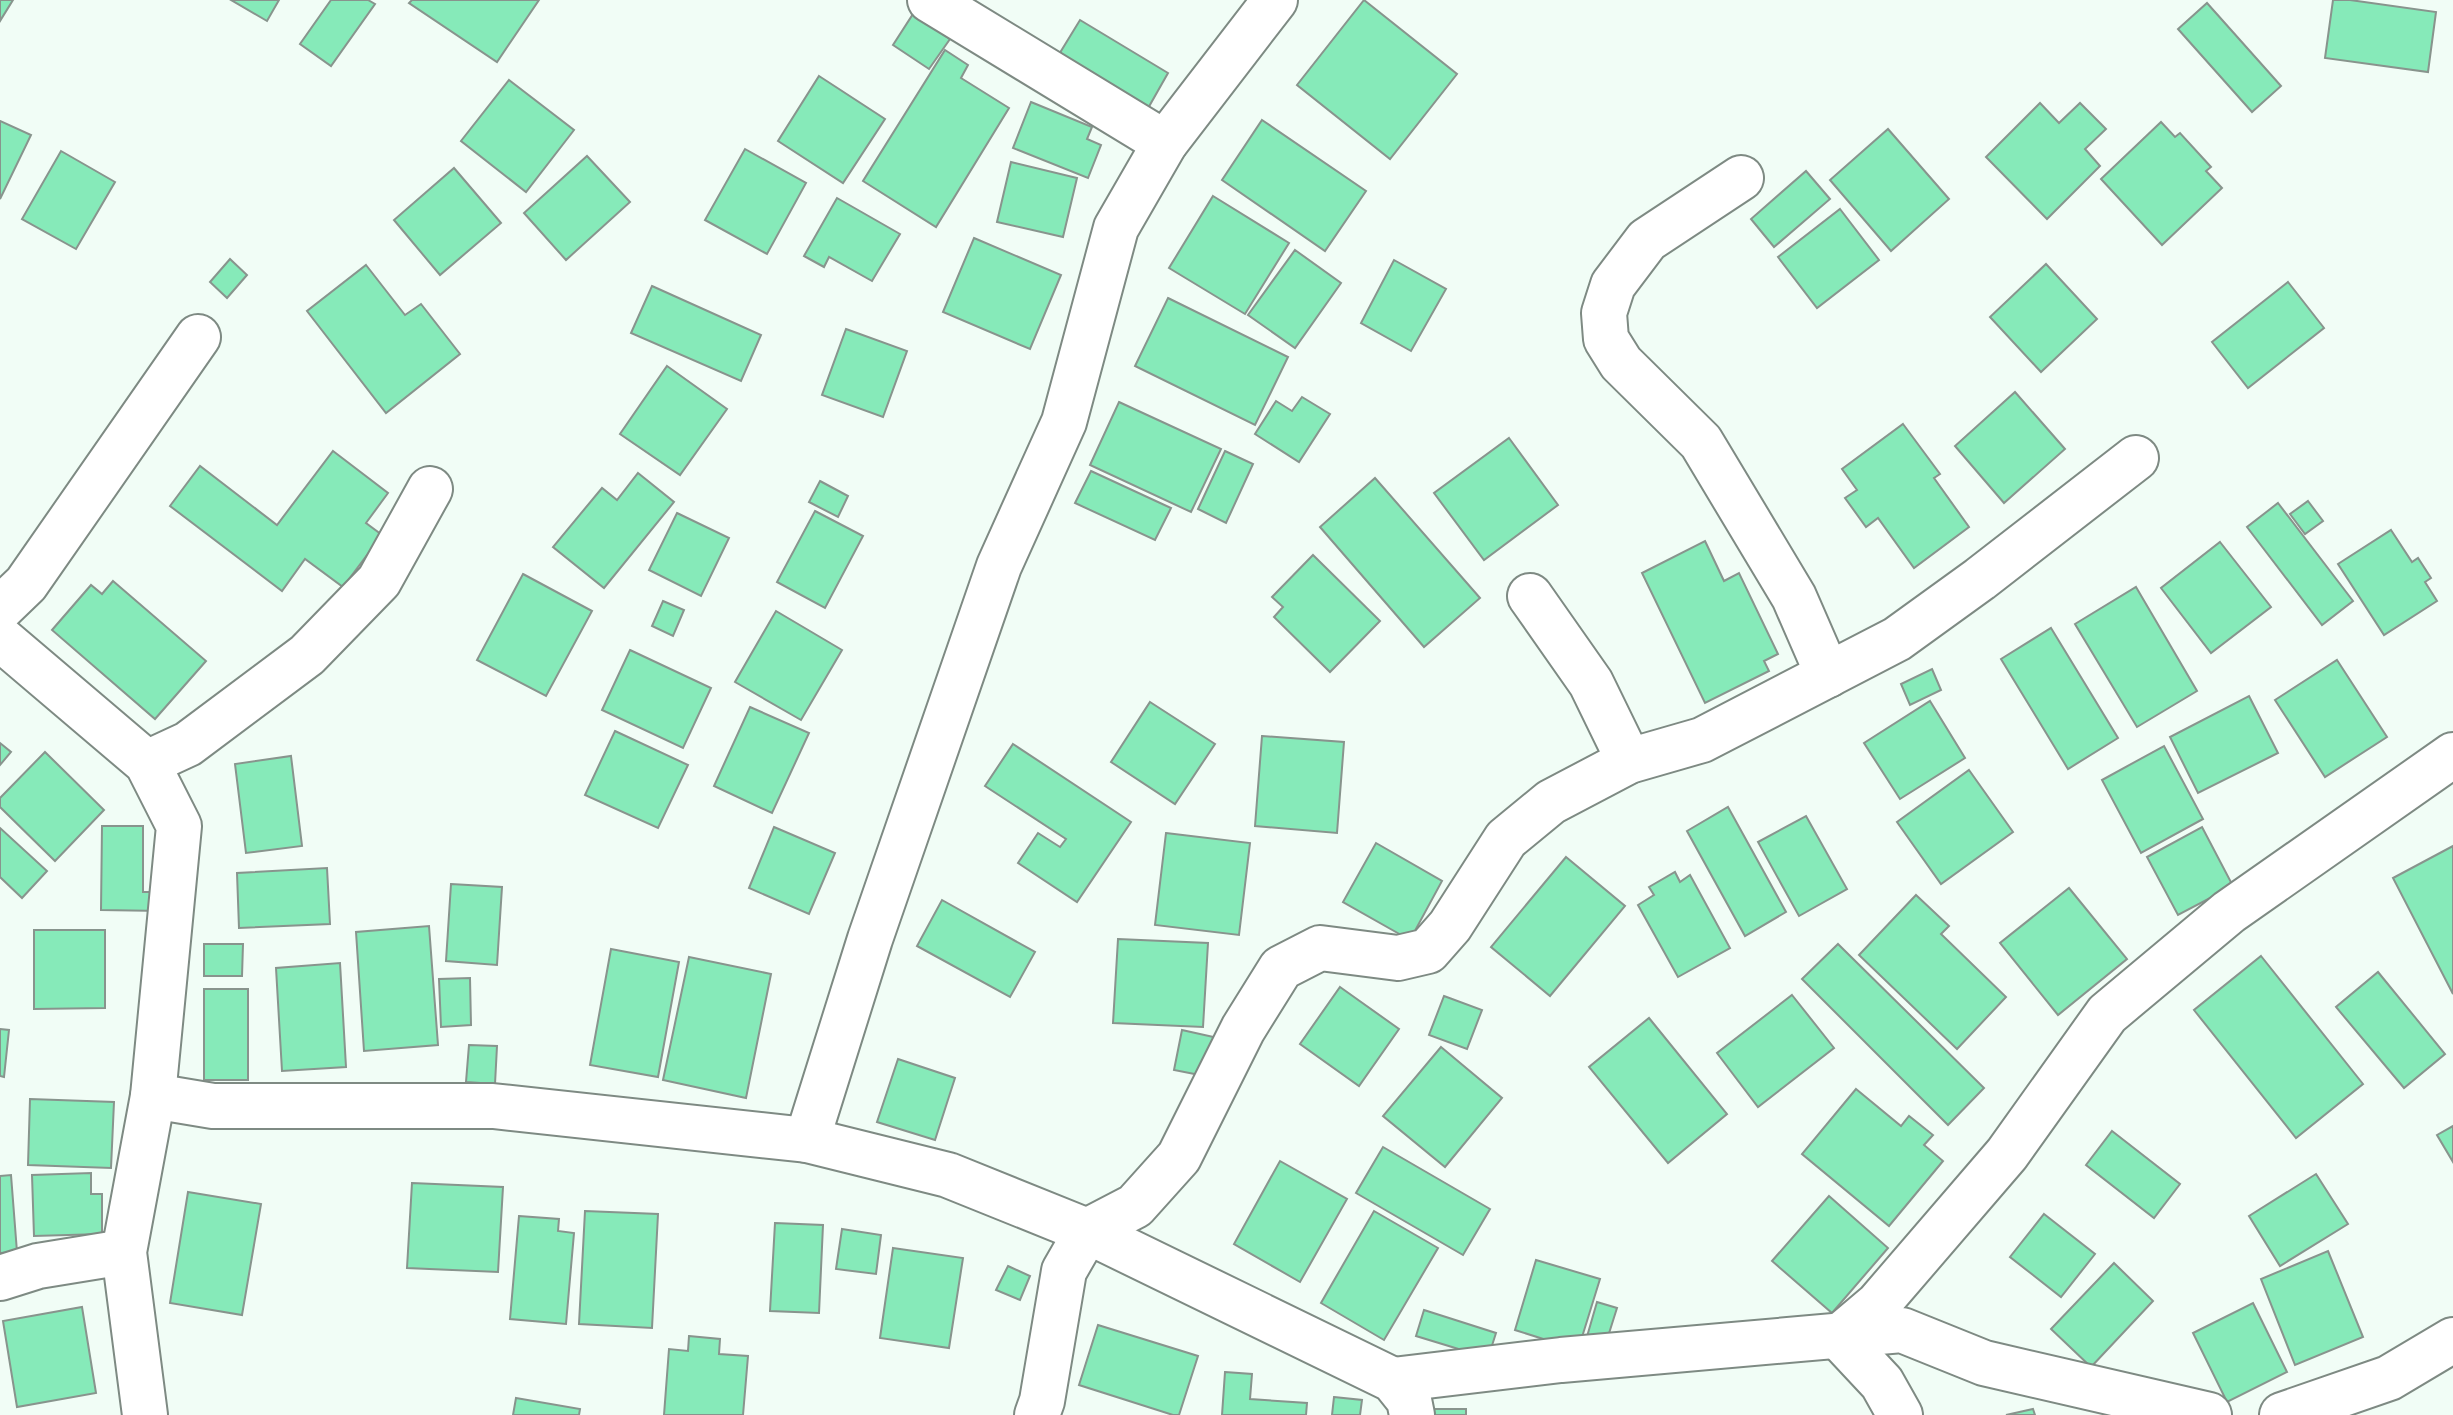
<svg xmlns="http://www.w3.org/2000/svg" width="2453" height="1415" font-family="'Space Grotesk',sans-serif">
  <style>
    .building { fill: #86eab9; stroke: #88948d; stroke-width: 2 }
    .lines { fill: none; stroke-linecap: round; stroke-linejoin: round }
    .minor-casing { stroke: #7e8a83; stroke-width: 48 }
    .minor { stroke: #fff; stroke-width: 44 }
  </style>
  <rect width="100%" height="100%" fill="#f1fdf6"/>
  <g class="building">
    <polygon points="0,0 13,0 0,21"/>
    <polygon points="231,0 279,0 267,21"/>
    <polygon points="331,0 368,0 375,4 331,66 300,44"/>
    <polygon points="412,0 539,0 497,62 409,3"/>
    <polygon points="1364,0 1457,74 1390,159 1297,85"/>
    <polygon points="2333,0 2350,0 2436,12 2428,72 2325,58"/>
    <polygon points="2207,3 2281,86 2252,112 2178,29"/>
    <polygon points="913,14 950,39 929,69 893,45"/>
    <polygon points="1080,20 1168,73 1147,110 1058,56"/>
    <polygon points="945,50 968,65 961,78 1009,108 936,227 863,181"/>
    <polygon points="819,76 885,119 843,183 778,141"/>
    <polygon points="509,80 574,130 526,192 461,141"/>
    <polygon points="1031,102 1092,127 1087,139 1101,145 1088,178 1013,148"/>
    <polygon points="2040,103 2059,123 2080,103 2106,129 2085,149 2100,166 2047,219 1986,157"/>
    <polygon points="1262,120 1366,191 1325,251 1222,180"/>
    <polygon points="0,121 31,135 0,199"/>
    <polygon points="2161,122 2175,137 2180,133 2211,167 2206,171 2222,188 2162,245 2101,179"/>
    <polygon points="1888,129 1949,199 1891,251 1830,180"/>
    <polygon points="745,149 806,183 767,254 705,220"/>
    <polygon points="61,151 115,182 76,249 22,219"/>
    <polygon points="587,156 630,202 566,260 524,213"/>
    <polygon points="1011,162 1077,178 1063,237 997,222"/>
    <polygon points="454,168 501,223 440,275 394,220"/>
    <polygon points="1806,171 1830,199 1774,247 1751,219"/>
    <polygon points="1213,196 1289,243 1245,314 1169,268"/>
    <polygon points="837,198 900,234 872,281 829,257 824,267 804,256"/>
    <polygon points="1840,209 1879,260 1817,308 1778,257"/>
    <polygon points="974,238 1061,275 1030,349 943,312"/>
    <polygon points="1295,250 1341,283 1295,348 1248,315"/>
    <polygon points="230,259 247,275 227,298 210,282"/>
    <polygon points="1394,260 1446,289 1411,351 1361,323"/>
    <polygon points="2046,264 2097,319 2041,372 1990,317"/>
    <polygon points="366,265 405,315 421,304 460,354 386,413 307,311"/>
    <polygon points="2288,282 2324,328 2248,388 2212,342"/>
    <polygon points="652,286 761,335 741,381 631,333"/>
    <polygon points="1168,298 1288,357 1255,425 1135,366"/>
    <polygon points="846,329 907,351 883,417 822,395"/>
    <polygon points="667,366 727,409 680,475 620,434"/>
    <polygon points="2015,392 2065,449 2004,503 1955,446"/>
    <polygon points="1302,397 1330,414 1299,462 1255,434 1276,401 1292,411"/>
    <polygon points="1119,402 1221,449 1191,512 1090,465"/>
    <polygon points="1903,424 1940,474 1934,478 1969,527 1914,568 1878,518 1866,527 1845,498 1857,490 1842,469"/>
    <polygon points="1509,438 1558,505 1484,560 1434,493"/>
    <polygon points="333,451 388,493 366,523 382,535 343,587 305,559 282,591 170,506 200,466 277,525"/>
    <polygon points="1225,451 1253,464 1226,523 1198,509"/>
    <polygon points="1091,471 1171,508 1155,540 1075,503"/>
    <polygon points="638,473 674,502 604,588 553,547 602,488 617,500"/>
    <polygon points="1375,478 1480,598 1424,647 1320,527"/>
    <polygon points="820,481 848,496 838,517 809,502"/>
    <polygon points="2308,501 2323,521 2305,534 2290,514"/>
    <polygon points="2278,503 2353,601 2322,625 2247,527"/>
    <polygon points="815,511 863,536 825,608 777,582"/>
    <polygon points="677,513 729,538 701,596 649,570"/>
    <polygon points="2391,530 2412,562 2418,558 2431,578 2425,582 2437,601 2384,635 2338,564"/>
    <polygon points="1705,541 1724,581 1739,573 1778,654 1764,661 1769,671 1705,703 1642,573"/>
    <polygon points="2220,542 2271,607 2211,653 2161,588"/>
    <polygon points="1313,555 1380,621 1330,672 1274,617 1283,607 1272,597"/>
    <polygon points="523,574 592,611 546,696 477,660"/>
    <polygon points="113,581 206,661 155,719 52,630 91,585 102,594"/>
    <polygon points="2136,587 2197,691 2137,727 2075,624"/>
    <polygon points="663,601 684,610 673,636 652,626"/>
    <polygon points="776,611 842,650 801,720 735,682"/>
    <polygon points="2051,628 2118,738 2068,769 2001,659"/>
    <polygon points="630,650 711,688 683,748 602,710"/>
    <polygon points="2337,660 2387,737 2325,777 2275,700"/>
    <polygon points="1932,669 1941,690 1910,705 1901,684"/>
    <polygon points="2249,696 2278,753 2198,793 2170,737"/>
    <polygon points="1930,701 1965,758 1900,799 1864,743"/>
    <polygon points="1150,702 1215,744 1175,804 1111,762"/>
    <polygon points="750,707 809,733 772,813 714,786"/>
    <polygon points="615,731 688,765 658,828 585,795"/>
    <polygon points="1262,736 1344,742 1337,833 1255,826"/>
    <polygon points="0,743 11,752 0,765"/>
    <polygon points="1013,744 1131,822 1077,902 1018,863 1038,833 1060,847 1066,839 985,786"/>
    <polygon points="2164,746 2203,819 2141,853 2102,780"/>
    <polygon points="45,752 104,810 55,861 0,807 0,798"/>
    <polygon points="291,756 302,846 246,853 235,764"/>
    <polygon points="1969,770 2013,832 1941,884 1897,822"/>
    <polygon points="1728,807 1786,912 1745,936 1687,831"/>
    <polygon points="1806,816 1847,889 1799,916 1758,842"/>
    <polygon points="102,826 143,826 143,892 163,892 162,911 101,910"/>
    <polygon points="774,827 835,853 809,914 749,888"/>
    <polygon points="2202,827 2233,886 2178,915 2147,857"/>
    <polygon points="0,828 47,871 22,898 0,877"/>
    <polygon points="1166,833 1250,843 1239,935 1155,925"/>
    <polygon points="1376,843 1442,881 1410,940 1343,902"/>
    <polygon points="2453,846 2453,994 2393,878"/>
    <polygon points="1566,857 1625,906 1550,996 1491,947"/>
    <polygon points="327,868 330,924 239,928 237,873"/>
    <polygon points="1675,872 1680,882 1690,875 1730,948 1678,977 1638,905 1654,895 1649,887"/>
    <polygon points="451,884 502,887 497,965 446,961"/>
    <polygon points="2069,888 2127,959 2058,1015 2000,943"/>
    <polygon points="1916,895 1949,926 1941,934 2006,997 1957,1049 1859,955"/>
    <polygon points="942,900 1035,952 1010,997 917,946"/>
    <polygon points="429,926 438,1045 364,1051 356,932"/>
    <polygon points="34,930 105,930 105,1008 34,1009"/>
    <polygon points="1118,939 1208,943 1203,1027 1113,1023"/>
    <polygon points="204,944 243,944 242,976 204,976"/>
    <polygon points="1838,944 1984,1088 1948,1125 1802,979"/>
    <polygon points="611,949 679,962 658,1077 590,1065"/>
    <polygon points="2261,956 2363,1084 2296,1138 2194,1010"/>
    <polygon points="689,957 771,974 746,1098 663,1080"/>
    <polygon points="340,963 346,1067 282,1071 276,968"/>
    <polygon points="2378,972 2445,1054 2404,1088 2336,1007"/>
    <polygon points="470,978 471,1025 441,1027 439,979"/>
    <polygon points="1340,987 1399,1029 1359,1086 1300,1044"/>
    <rect x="204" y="989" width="44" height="91"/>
    <polygon points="1792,995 1834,1048 1758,1107 1717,1053"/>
    <polygon points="1444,996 1482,1010 1467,1049 1429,1035"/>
    <polygon points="1649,1018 1727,1114 1668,1163 1589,1067"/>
    <polygon points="0,1029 9,1030 4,1077 0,1076"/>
    <polygon points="1182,1030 1218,1038 1210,1077 1174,1070"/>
    <polygon points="469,1045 497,1046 495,1084 466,1082"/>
    <polygon points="1441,1047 1502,1098 1445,1167 1383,1116"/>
    <polygon points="898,1059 955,1078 935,1140 877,1122"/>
    <polygon points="1856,1089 1901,1126 1909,1116 1933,1135 1924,1145 1943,1161 1889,1226 1802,1154"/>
    <polygon points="30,1099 114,1102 111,1168 28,1165"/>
    <polygon points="2453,1126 2453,1162 2437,1135"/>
    <polygon points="2112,1131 2180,1184 2154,1218 2086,1165"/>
    <polygon points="1383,1147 1490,1209 1463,1255 1356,1193"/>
    <polygon points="1280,1161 1347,1199 1300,1282 1234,1244"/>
    <polygon points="91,1173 91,1194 102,1194 102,1234 34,1236 32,1175"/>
    <polygon points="2316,1174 2348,1224 2280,1266 2249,1216"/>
    <polygon points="11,1175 17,1252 0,1253 0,1176"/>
    <polygon points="412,1183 503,1187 498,1272 407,1268"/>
    <polygon points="188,1192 261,1204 242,1315 170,1303"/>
    <polygon points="1829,1196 1888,1248 1832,1313 1772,1261"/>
    <polygon points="585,1211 658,1214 652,1328 579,1324"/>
    <polygon points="1374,1211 1438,1248 1384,1340 1321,1303"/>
    <polygon points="2044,1214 2095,1254 2061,1297 2010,1257"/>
    <polygon points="519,1216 559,1219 558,1231 574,1233 566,1324 510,1319"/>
    <polygon points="775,1223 823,1225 819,1313 770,1311"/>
    <polygon points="842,1229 881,1235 876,1274 836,1269"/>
    <polygon points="893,1248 963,1258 949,1348 880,1338"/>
    <polygon points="2328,1251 2363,1337 2295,1365 2261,1279"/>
    <polygon points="1536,1260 1600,1279 1578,1350 1515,1330"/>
    <polygon points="2114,1263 2153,1301 2091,1367 2051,1329"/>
    <polygon points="1008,1266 1030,1276 1020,1300 996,1290"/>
    <polygon points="1597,1302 1617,1308 1605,1346 1586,1340"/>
    <polygon points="2253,1303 2287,1372 2227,1402 2193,1333"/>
    <polygon points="82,1307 96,1393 17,1407 3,1321"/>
    <polygon points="1424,1310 1496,1333 1488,1358 1416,1336"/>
    <polygon points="1098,1325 1198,1356 1179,1415 1173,1415 1079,1385"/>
    <polygon points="689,1336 720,1339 719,1354 748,1356 743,1415 664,1415 669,1349 688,1351"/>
    <polygon points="1225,1372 1252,1374 1250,1399 1307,1403 1306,1415 1222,1415"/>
    <polygon points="1334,1397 1362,1400 1360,1415 1332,1415"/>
    <polygon points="516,1398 580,1409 579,1415 513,1415"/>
    <polygon points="1433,1409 1466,1409 1466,1415 1432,1415"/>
    <polygon points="2033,1409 2035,1415 2006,1415"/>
  </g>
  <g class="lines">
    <g class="minor-casing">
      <g id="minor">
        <polyline points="930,0 1165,143"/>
        <polyline points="1741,178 1647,240 1613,285 1604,313 1606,339 1621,363 1701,442 1794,597 1828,675"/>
        <polyline points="1530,596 1591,683 1629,761"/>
        <polyline points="0,609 26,584 198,337"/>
        <polyline points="0,638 147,763 179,826 153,1096 124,1252 145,1415"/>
        <polyline points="147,763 188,744 307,655 379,581 430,489"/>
        <polyline points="153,1096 213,1106 493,1106 807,1140 948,1175 1087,1231 1393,1380 1409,1400 1412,1415"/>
        <polyline points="807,1140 870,939 999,566 1064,422 1116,228 1165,143 1275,0"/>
        <polyline points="0,1278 38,1266 124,1252"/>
        <polyline points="1393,1380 1561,1360 1902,1330 1984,1363 2209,1415"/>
        <polyline points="1037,1415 1042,1401 1064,1271 1087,1231 1135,1206 1179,1157 1243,1029 1281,968 1320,948 1398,958 1428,951 1450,926 1506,839 1551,802 1629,761 1702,740 1897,639 1980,579 2136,458"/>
        <polyline points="1900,1415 1882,1383 1839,1337 1878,1304 2007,1154 2107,1014 2229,912 2453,755"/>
        <polyline points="2282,1415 2389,1378 2453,1340"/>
      </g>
    </g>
    <use href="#minor" class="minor"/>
  </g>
</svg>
